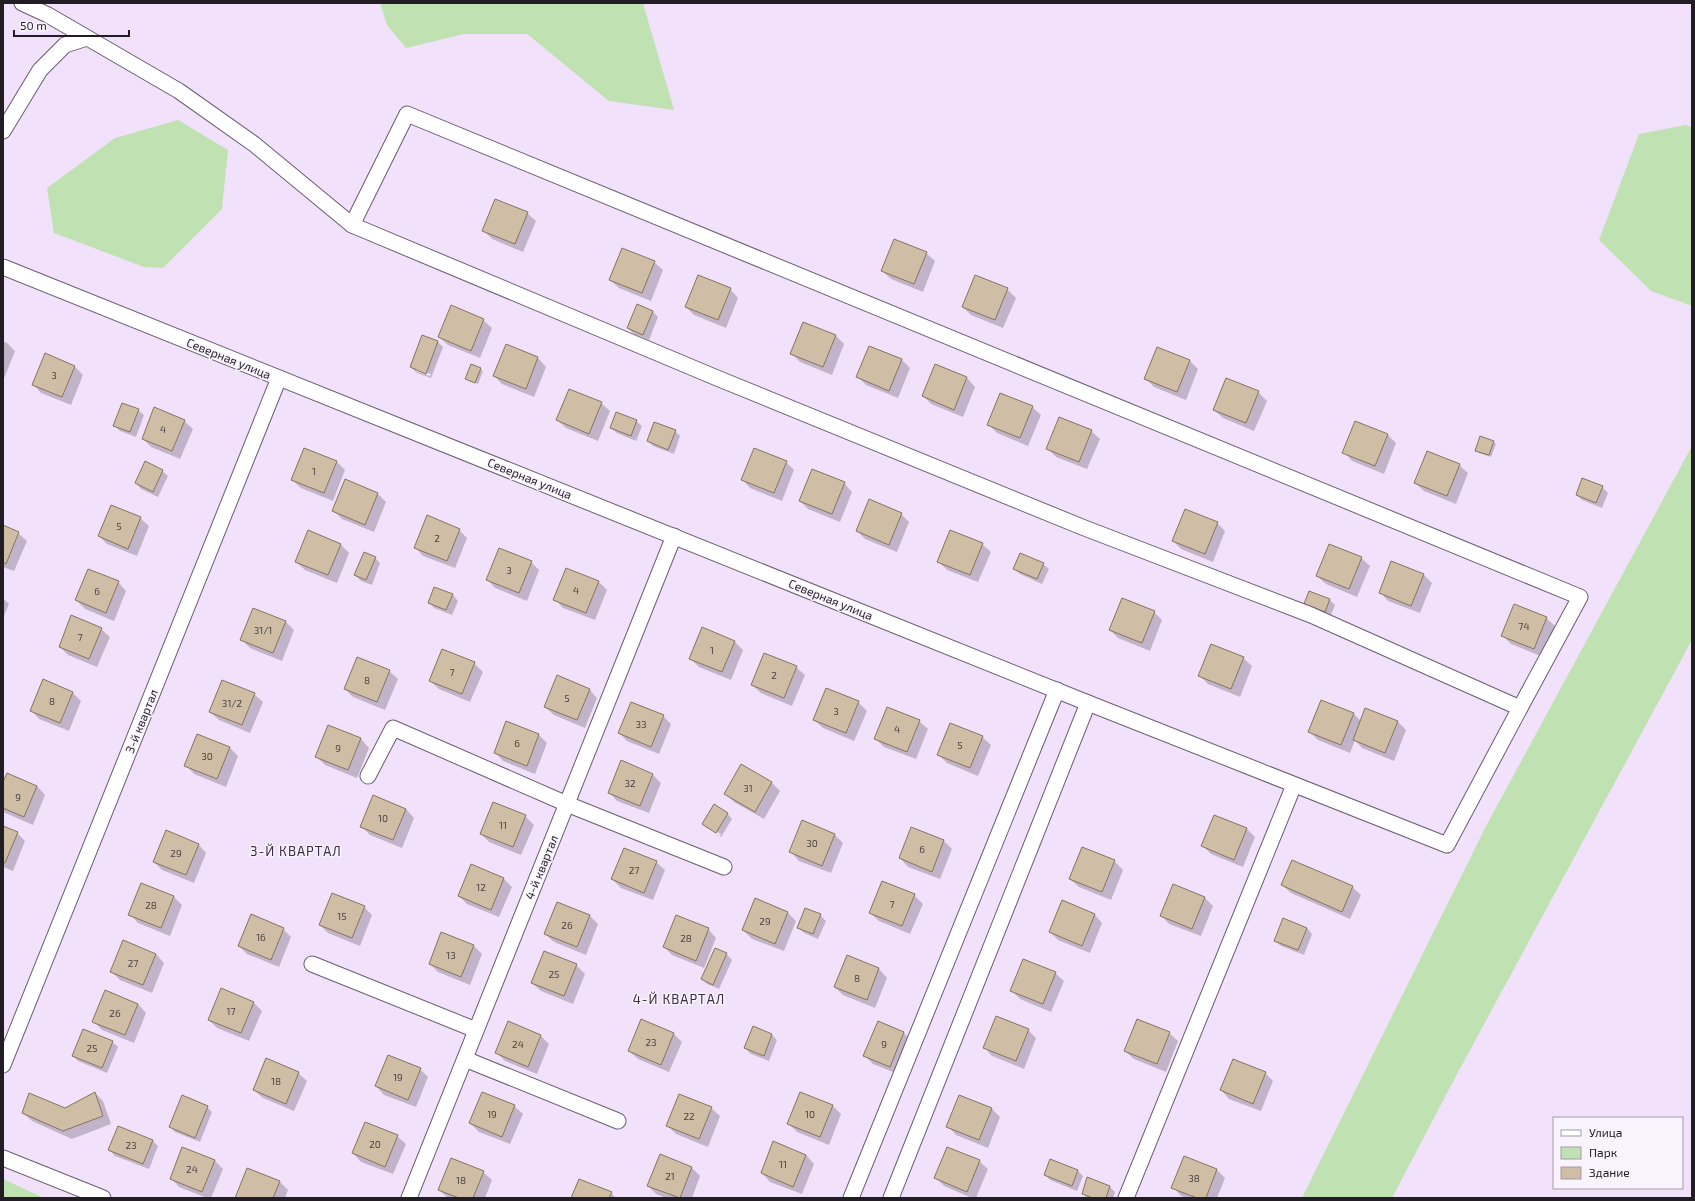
<svg xmlns="http://www.w3.org/2000/svg" width="1695" height="1201" font-family="'Exo 2',sans-serif">
  <style>
    .green { fill: #c0e2b3 }
    .shadow { fill: #0003; fill-rule: evenodd }
    .building { fill: #cfbda5; stroke: #84745d }
    .lines { fill: none; stroke-linecap: round; stroke-linejoin: round }
    .minor-casing { stroke: #6a5c72; stroke-width: 17 }
    .minor { stroke: #fff; stroke-width: 15 }
    .labels { text-anchor: middle; dominant-baseline: central; stroke-width: 3; stroke-linejoin: round; paint-order: stroke }
    .number-label { font-size: 10px; fill: #4d4445 }
    .street-label { font-size: 12px; fill: #221c25; stroke: #f9f3fd }
    .neighbourhood-label { font-size: 13px; letter-spacing: 1px; fill: #3b2e42; stroke: #f9f3fd }
  </style>
  <rect width="100%" height="100%" fill="#f2e1fb"/>
  <g class="green">
    <polygon points="380,3 643,3 674,110 609,101 527,34 464,34 406,48 387,25"/>
    <polygon points="178,120 228,150 222,209 163,268 144,267 54,233 47,188 115,138"/>
    <polygon points="1686,125 1692,127 1692,306 1651,291 1599,240 1639,134"/>
    <polygon points="1692,446 1692,640 1456,1076 1392,1198 1302,1198 1485,828"/>
    <polygon points="3,1179 44,1198 3,1198"/>
  </g>
  <g class="shadow">
    <polygon points="527,213 536,221 523,252 492,239 483,230"/>
    <polygon points="926,253 935,261 923,292 891,279 882,271"/>
    <polygon points="654,262 663,270 651,301 619,288 610,280"/>
    <polygon points="730,289 738,298 726,328 694,315 686,307"/>
    <polygon points="1007,289 1016,298 1003,328 971,315 963,307"/>
    <polygon points="638,306 653,312 658,317 649,340 634,334 628,328"/>
    <polygon points="483,320 492,328 480,358 448,345 439,337"/>
    <polygon points="804,323 836,336 844,344 832,375 800,362 792,354"/>
    <path d="M423,336L438,342L443,347L431,378L417,373L411,367ZM416,369L431,374L430,376L416,371Z"/>
    <polygon points="3,341 7,343 15,351 3,381"/>
    <polygon points="506,345 538,358 546,367 534,397 502,384 494,376"/>
    <polygon points="1158,348 1190,361 1198,369 1186,400 1154,387 1146,379"/>
    <polygon points="902,360 910,368 898,398 866,385 858,377"/>
    <polygon points="472,365 483,371 478,384 466,378"/>
    <polygon points="935,366 967,378 975,387 963,417 931,404 923,396"/>
    <polygon points="75,367 83,375 71,405 41,393 33,384"/>
    <polygon points="1258,392 1267,401 1254,431 1223,418 1214,410"/>
    <polygon points="601,403 610,411 598,441 566,428 557,420"/>
    <polygon points="1032,407 1041,415 1028,446 997,433 988,424"/>
    <polygon points="138,410 144,415 136,437 120,431 115,426"/>
    <polygon points="184,421 193,429 180,459 151,447 143,439"/>
    <polygon points="636,421 642,426 636,441 617,433 611,428"/>
    <polygon points="1356,422 1388,435 1396,443 1384,474 1352,461 1344,452"/>
    <polygon points="675,431 680,436 674,454 653,446 648,441"/>
    <polygon points="1091,431 1100,439 1087,469 1056,457 1047,448"/>
    <polygon points="1493,442 1496,444 1491,457 1479,453 1476,450"/>
    <polygon points="305,449 337,462 345,470 333,501 301,488 292,480"/>
    <polygon points="786,462 794,470 782,501 750,488 742,479"/>
    <polygon points="1459,465 1468,473 1456,504 1424,491 1415,483"/>
    <polygon points="162,471 168,476 158,497 141,489 136,483"/>
    <polygon points="844,483 852,492 840,522 808,509 800,501"/>
    <polygon points="1602,487 1608,493 1602,508 1582,500 1577,495"/>
    <polygon points="378,494 386,502 374,532 342,519 334,511"/>
    <polygon points="901,514 909,522 897,552 865,539 857,531"/>
    <polygon points="140,518 149,526 137,556 107,544 99,536"/>
    <polygon points="1217,523 1225,531 1213,562 1181,549 1173,541"/>
    <polygon points="3,527 18,533 27,541 14,571 3,567"/>
    <polygon points="459,530 467,538 455,568 423,556 415,547"/>
    <polygon points="340,544 349,553 337,583 305,570 296,562"/>
    <polygon points="982,544 991,552 978,582 947,570 938,561"/>
    <polygon points="375,558 380,563 372,585 361,581 355,575"/>
    <polygon points="1361,558 1370,566 1357,597 1326,584 1317,576"/>
    <polygon points="531,562 539,570 527,601 495,588 487,579"/>
    <polygon points="1392,562 1424,575 1432,583 1420,613 1388,601 1380,592"/>
    <polygon points="1043,564 1049,569 1042,584 1020,574 1014,569"/>
    <polygon points="118,582 126,591 114,621 85,609 76,600"/>
    <polygon points="599,582 607,590 595,620 563,608 555,599"/>
    <polygon points="435,588 453,595 458,601 452,615 434,608 429,602"/>
    <polygon points="3,598 9,604 3,618"/>
    <polygon points="1330,600 1335,605 1330,617 1310,609 1305,604"/>
    <polygon points="254,609 286,622 294,630 282,661 250,648 242,640"/>
    <polygon points="1154,612 1162,620 1150,651 1118,638 1110,630"/>
    <polygon points="1546,618 1555,626 1543,657 1511,644 1503,636"/>
    <polygon points="101,629 110,637 97,667 68,655 60,647"/>
    <polygon points="734,641 743,650 731,680 699,667 691,659"/>
    <polygon points="1243,658 1252,666 1240,697 1208,684 1199,675"/>
    <polygon points="474,663 483,672 470,702 439,689 430,681"/>
    <polygon points="796,667 805,675 792,706 761,693 752,685"/>
    <polygon points="389,671 398,679 385,710 353,697 345,689"/>
    <polygon points="589,689 597,698 585,728 554,715 545,707"/>
    <polygon points="73,693 81,701 69,731 39,719 31,710"/>
    <polygon points="254,694 263,702 250,733 219,720 210,712"/>
    <polygon points="858,702 867,711 854,741 823,728 814,720"/>
    <polygon points="1366,709 1398,722 1406,730 1394,761 1362,748 1355,740 1350,753 1318,740 1310,732 1354,714 1361,721"/>
    <polygon points="663,716 671,724 659,754 627,741 619,733"/>
    <polygon points="919,721 928,729 916,759 884,747 875,738"/>
    <polygon points="507,722 539,735 547,743 535,774 503,761 495,752"/>
    <polygon points="329,726 361,739 369,748 357,778 325,765 317,757"/>
    <polygon points="982,737 991,745 978,776 947,763 938,754"/>
    <polygon points="230,748 238,756 226,787 194,774 186,765"/>
    <polygon points="621,762 653,775 661,783 649,813 617,801 609,792"/>
    <polygon points="742,766 772,783 780,791 764,819 734,802 726,794"/>
    <polygon points="3,785 37,786 45,795 33,825 3,812"/>
    <polygon points="406,809 414,818 402,848 370,835 362,827"/>
    <polygon points="727,813 732,819 721,837 708,829 720,836 721,834 708,827 708,829 703,824"/>
    <polygon points="525,816 534,825 521,855 489,842 481,834"/>
    <polygon points="1215,816 1247,829 1255,837 1243,867 1211,854 1203,846"/>
    <polygon points="803,822 835,835 843,843 831,873 799,861 791,852"/>
    <polygon points="3,827 17,833 25,841 13,871 3,867"/>
    <polygon points="912,828 944,841 952,849 940,879 908,867 900,858"/>
    <polygon points="198,844 206,853 194,883 162,870 154,862"/>
    <polygon points="1114,861 1123,870 1111,900 1079,887 1070,879"/>
    <polygon points="656,862 665,870 653,900 621,888 612,879"/>
    <polygon points="503,878 512,887 499,917 467,904 459,896"/>
    <polygon points="1173,885 1205,898 1213,906 1201,936 1169,924 1161,915"/>
    <polygon points="1282,885 1352,887 1361,895 1350,919 1291,893"/>
    <polygon points="914,895 923,904 910,934 879,921 870,913"/>
    <polygon points="174,897 182,905 170,936 138,923 130,914"/>
    <polygon points="558,903 590,916 598,924 586,955 554,942 545,934"/>
    <polygon points="364,907 372,915 360,946 328,933 320,925"/>
    <polygon points="788,913 796,921 784,951 752,939 743,930"/>
    <polygon points="1094,914 1102,923 1090,953 1058,940 1050,932"/>
    <polygon points="820,915 826,921 818,939 804,933 799,928"/>
    <polygon points="1307,928 1312,934 1304,955 1281,946 1275,941"/>
    <polygon points="283,929 291,937 279,967 247,954 239,946"/>
    <polygon points="708,929 716,938 704,968 672,955 664,947"/>
    <polygon points="442,933 474,946 482,954 470,985 438,972 430,964"/>
    <polygon points="156,954 164,963 152,993 120,980 112,972"/>
    <polygon points="726,954 732,960 719,989 707,984 702,979"/>
    <polygon points="847,957 879,969 887,978 875,1008 843,995 835,987"/>
    <polygon points="576,965 585,974 573,1004 541,991 532,983"/>
    <polygon points="1055,973 1064,981 1051,1012 1020,999 1011,990"/>
    <polygon points="253,1002 262,1011 249,1041 217,1028 209,1020"/>
    <polygon points="138,1004 146,1013 134,1043 102,1030 94,1022"/>
    <polygon points="878,1022 904,1033 912,1041 898,1074 873,1064 864,1055"/>
    <polygon points="753,1027 772,1035 777,1040 769,1061 751,1054 745,1048"/>
    <polygon points="1028,1030 1036,1038 1024,1069 992,1056 984,1047"/>
    <polygon points="673,1033 682,1042 669,1072 638,1059 629,1051"/>
    <polygon points="1169,1033 1178,1041 1166,1072 1134,1059 1125,1051"/>
    <polygon points="541,1036 549,1044 537,1074 505,1061 497,1053"/>
    <polygon points="112,1042 118,1047 107,1073 78,1061 73,1056"/>
    <polygon points="420,1069 428,1077 416,1107 384,1095 376,1086"/>
    <polygon points="298,1073 307,1081 294,1111 263,1098 254,1090"/>
    <polygon points="1265,1073 1273,1081 1261,1111 1229,1099 1221,1090"/>
    <polygon points="95,1093 103,1101 111,1124 72,1139 32,1121 23,1113 65,1109"/>
    <polygon points="801,1093 833,1106 841,1114 829,1145 797,1132 789,1124"/>
    <polygon points="960,1096 992,1109 1000,1117 988,1148 956,1135 948,1126"/>
    <polygon points="514,1106 523,1114 510,1144 479,1132 470,1123"/>
    <polygon points="207,1107 212,1112 200,1142 175,1132 170,1127"/>
    <polygon points="711,1108 720,1116 708,1147 676,1134 667,1125"/>
    <polygon points="397,1136 406,1144 393,1174 361,1162 353,1153"/>
    <polygon points="153,1141 158,1146 149,1169 115,1156 109,1150"/>
    <polygon points="183,1148 215,1161 223,1169 211,1198 207,1198 179,1187 171,1178"/>
    <polygon points="660,1155 692,1168 700,1176 692,1198 666,1198 656,1194 648,1186"/>
    <polygon points="806,1155 814,1164 802,1194 770,1182 762,1173"/>
    <polygon points="1185,1157 1217,1170 1225,1178 1217,1198 1187,1198 1181,1196 1173,1187"/>
    <polygon points="979,1161 988,1169 976,1198 972,1198 944,1186 936,1178"/>
    <polygon points="248,1169 280,1182 288,1190 285,1198 236,1198"/>
    <polygon points="1078,1171 1083,1176 1077,1191 1050,1180 1045,1175"/>
    <polygon points="483,1172 492,1180 485,1198 448,1198 439,1190"/>
    <polygon points="1110,1187 1115,1192 1113,1198 1087,1198 1083,1194"/>
    <polygon points="611,1193 616,1198 572,1198"/>
  </g>
  <g class="building">
    <polygon points="495,199 528,212 515,244 482,231"/>
    <polygon points="894,239 927,252 914,284 881,271"/>
    <polygon points="622,248 655,261 642,293 609,280"/>
    <polygon points="698,275 731,288 718,320 685,307"/>
    <polygon points="975,275 1008,288 995,320 962,307"/>
    <polygon points="637,304 653,311 643,335 627,328"/>
    <polygon points="451,305 484,319 471,351 438,337"/>
    <polygon points="803,322 836,335 823,367 790,354"/>
    <polygon points="422,335 438,341 426,374 410,367"/>
    <polygon points="506,344 538,357 526,389 493,376"/>
    <polygon points="869,346 902,359 889,391 856,377"/>
    <polygon points="1157,347 1190,360 1177,392 1144,379"/>
    <polygon points="45,353 75,366 62,397 32,385"/>
    <polygon points="471,364 481,368 475,383 465,379"/>
    <polygon points="935,364 967,377 954,410 922,396"/>
    <polygon points="1226,378 1259,391 1246,423 1213,410"/>
    <polygon points="569,389 602,402 589,434 556,420"/>
    <polygon points="1000,393 1033,406 1020,438 987,425"/>
    <polygon points="122,403 139,409 130,432 113,426"/>
    <polygon points="154,407 185,420 172,451 142,439"/>
    <polygon points="616,412 637,420 631,436 610,428"/>
    <polygon points="1059,417 1092,430 1079,462 1046,449"/>
    <polygon points="1355,421 1388,434 1375,466 1342,453"/>
    <polygon points="654,422 676,430 668,450 647,441"/>
    <polygon points="1480,436 1494,441 1489,455 1475,451"/>
    <polygon points="304,448 337,461 324,493 291,480"/>
    <polygon points="754,448 787,461 774,493 741,480"/>
    <polygon points="1427,451 1460,464 1447,496 1414,483"/>
    <polygon points="145,461 163,470 153,492 135,483"/>
    <polygon points="812,469 845,482 832,514 799,501"/>
    <polygon points="1582,478 1603,486 1596,503 1576,495"/>
    <polygon points="345,479 378,493 365,525 332,511"/>
    <polygon points="869,499 902,513 889,545 856,531"/>
    <polygon points="111,505 141,517 128,549 98,536"/>
    <polygon points="1185,509 1218,522 1205,554 1172,541"/>
    <polygon points="427,515 460,529 447,561 414,548"/>
    <polygon points="3,525 19,532 6,564 3,562"/>
    <polygon points="308,530 341,544 328,575 295,562"/>
    <polygon points="950,530 983,543 970,575 937,562"/>
    <polygon points="1329,544 1362,557 1349,589 1316,576"/>
    <polygon points="499,548 532,561 519,593 486,580"/>
    <polygon points="364,552 376,557 366,580 354,575"/>
    <polygon points="1020,553 1044,563 1037,579 1013,569"/>
    <polygon points="1391,561 1424,574 1411,606 1379,593"/>
    <polygon points="566,568 599,581 586,613 553,600"/>
    <polygon points="88,569 119,581 106,613 75,600"/>
    <polygon points="434,587 453,594 446,610 428,603"/>
    <polygon points="1309,591 1330,599 1325,612 1304,604"/>
    <polygon points="1122,598 1155,611 1142,643 1109,630"/>
    <polygon points="1514,604 1547,617 1534,649 1501,636"/>
    <polygon points="253,608 286,621 273,653 240,640"/>
    <polygon points="71,615 102,628 89,659 59,647"/>
    <polygon points="702,627 735,641 722,672 689,659"/>
    <polygon points="1211,644 1244,657 1231,689 1198,676"/>
    <polygon points="442,649 475,662 462,694 429,681"/>
    <polygon points="764,653 797,666 784,698 751,685"/>
    <polygon points="357,657 390,670 377,702 344,689"/>
    <polygon points="557,675 590,689 577,720 544,707"/>
    <polygon points="43,679 73,692 60,723 30,711"/>
    <polygon points="222,680 255,693 242,725 209,712"/>
    <polygon points="826,688 859,701 846,733 813,720"/>
    <polygon points="1321,700 1354,713 1341,745 1308,732"/>
    <polygon points="631,702 664,715 651,747 618,733"/>
    <polygon points="887,707 920,720 907,752 874,739"/>
    <polygon points="1365,708 1398,721 1385,753 1353,740"/>
    <polygon points="506,721 539,734 527,766 494,753"/>
    <polygon points="950,723 983,736 970,768 937,755"/>
    <polygon points="328,725 361,738 348,770 315,757"/>
    <polygon points="197,734 230,747 217,779 184,766"/>
    <polygon points="621,760 653,774 640,806 608,793"/>
    <polygon points="741,764 772,782 755,812 724,794"/>
    <polygon points="7,773 37,786 24,817 3,808 3,782"/>
    <polygon points="373,795 406,809 393,840 360,827"/>
    <polygon points="493,802 526,815 513,847 480,834"/>
    <polygon points="714,804 728,813 716,833 702,824"/>
    <polygon points="1214,815 1247,828 1234,860 1201,846"/>
    <polygon points="802,820 835,834 822,866 789,852"/>
    <polygon points="3,826 18,832 5,863 3,862"/>
    <polygon points="911,827 944,840 932,872 899,858"/>
    <polygon points="166,830 199,844 186,875 153,862"/>
    <polygon points="1082,847 1115,860 1102,892 1069,879"/>
    <polygon points="624,848 657,861 644,893 611,879"/>
    <polygon points="1292,860 1353,886 1342,912 1281,885"/>
    <polygon points="471,864 504,878 491,910 458,896"/>
    <polygon points="882,881 915,894 902,926 869,913"/>
    <polygon points="141,883 174,896 161,928 128,915"/>
    <polygon points="1173,884 1205,897 1192,929 1160,916"/>
    <polygon points="332,893 365,906 352,938 319,925"/>
    <polygon points="755,898 788,912 775,944 742,930"/>
    <polygon points="1062,900 1095,914 1082,946 1049,932"/>
    <polygon points="557,902 590,915 577,947 544,934"/>
    <polygon points="805,908 821,914 813,934 797,928"/>
    <polygon points="251,914 284,928 271,960 238,946"/>
    <polygon points="676,915 709,928 696,961 663,947"/>
    <polygon points="1283,918 1307,928 1298,950 1274,941"/>
    <polygon points="441,932 474,945 461,977 429,964"/>
    <polygon points="123,940 156,954 143,985 110,972"/>
    <polygon points="715,948 727,953 713,985 701,979"/>
    <polygon points="544,951 577,964 564,996 531,983"/>
    <polygon points="847,955 879,968 867,1000 834,987"/>
    <polygon points="1023,959 1056,972 1043,1004 1010,991"/>
    <polygon points="221,988 254,1002 241,1033 208,1020"/>
    <polygon points="105,990 138,1004 125,1035 92,1022"/>
    <polygon points="996,1016 1029,1029 1016,1061 983,1048"/>
    <polygon points="641,1019 674,1033 661,1065 628,1051"/>
    <polygon points="1137,1019 1170,1032 1157,1064 1124,1051"/>
    <polygon points="508,1021 541,1035 528,1067 495,1053"/>
    <polygon points="878,1021 904,1032 890,1067 863,1056"/>
    <polygon points="753,1026 772,1034 764,1056 744,1048"/>
    <polygon points="83,1029 113,1041 102,1068 72,1056"/>
    <polygon points="388,1055 421,1068 408,1100 375,1086"/>
    <polygon points="266,1058 299,1072 286,1104 253,1090"/>
    <polygon points="1233,1059 1266,1072 1253,1104 1220,1090"/>
    <polygon points="95,1092 103,1116 63,1131 22,1113 29,1093 65,1108"/>
    <polygon points="482,1092 515,1105 502,1137 469,1123"/>
    <polygon points="800,1092 833,1105 820,1137 787,1124"/>
    <polygon points="679,1094 712,1107 699,1139 666,1126"/>
    <polygon points="182,1095 208,1106 195,1138 169,1127"/>
    <polygon points="959,1095 992,1108 979,1140 946,1127"/>
    <polygon points="365,1122 398,1135 385,1167 352,1153"/>
    <polygon points="118,1126 153,1140 143,1164 108,1150"/>
    <polygon points="773,1141 806,1155 793,1187 761,1173"/>
    <polygon points="182,1147 215,1160 202,1192 170,1179"/>
    <polygon points="947,1147 980,1160 967,1192 934,1178"/>
    <polygon points="660,1154 692,1167 680,1198 647,1186"/>
    <polygon points="1184,1156 1217,1169 1206,1198 1197,1198 1171,1188"/>
    <polygon points="451,1158 484,1171 473,1198 459,1198 438,1190"/>
    <polygon points="1050,1159 1078,1170 1072,1186 1044,1175"/>
    <polygon points="247,1168 280,1181 273,1198 235,1198"/>
    <polygon points="1087,1177 1110,1186 1106,1198 1093,1198 1082,1194"/>
    <polygon points="579,1179 612,1192 609,1198 571,1198"/>
  </g>
  <g class="lines">
    <g class="minor-casing">
      <g id="minor">
        <polyline points="22,3 48,15 179,91 254,144 352,225 717,378 1082,527 1311,615 1520,708 1447,845 1088,703 891,1198"/>
        <polyline points="3,131 40,70 65,45 87,38"/>
        <polyline points="352,225 407,114 1580,597 1520,708"/>
        <polyline points="3,267 1088,703"/>
        <polyline points="368,776 393,728 567,804 724,867"/>
        <polyline points="312,964 476,1030"/>
        <polyline points="465,1059 618,1121"/>
        <polyline points="3,1065 279,378"/>
        <polyline points="3,1158 103,1198"/>
        <polyline points="409,1198 674,536"/>
        <polyline points="851,1198 1057,690"/>
        <polyline points="1126,1198 1294,785"/>
      </g>
    </g>
    <use href="#minor" class="minor"/>
  </g>
  <g class="labels">
    <g class="number-label">
      <text x="54" y="375">3</text>
      <text x="163" y="429">4</text>
      <text x="314" y="471">1</text>
      <text x="119" y="526">5</text>
      <text x="437" y="538">2</text>
      <text x="509" y="570">3</text>
      <text x="576" y="590">4</text>
      <text x="97" y="591">6</text>
      <text x="1524" y="626">74</text>
      <text x="263" y="630">31/1</text>
      <text x="80" y="637">7</text>
      <text x="712" y="650">1</text>
      <text x="452" y="672">7</text>
      <text x="774" y="675">2</text>
      <text x="367" y="680">8</text>
      <text x="567" y="698">5</text>
      <text x="52" y="701">8</text>
      <text x="232" y="703">31/2</text>
      <text x="836" y="711">3</text>
      <text x="641" y="724">33</text>
      <text x="897" y="729">4</text>
      <text x="517" y="743">6</text>
      <text x="960" y="745">5</text>
      <text x="338" y="748">9</text>
      <text x="207" y="756">30</text>
      <text x="630" y="783">32</text>
      <text x="748" y="788">31</text>
      <text x="18" y="797">9</text>
      <text x="383" y="818">10</text>
      <text x="503" y="825">11</text>
      <text x="812" y="843">30</text>
      <text x="922" y="849">6</text>
      <text x="176" y="853">29</text>
      <text x="634" y="870">27</text>
      <text x="481" y="887">12</text>
      <text x="892" y="904">7</text>
      <text x="151" y="905">28</text>
      <text x="342" y="916">15</text>
      <text x="765" y="921">29</text>
      <text x="567" y="925">26</text>
      <text x="261" y="937">16</text>
      <text x="686" y="938">28</text>
      <text x="451" y="955">13</text>
      <text x="133" y="963">27</text>
      <text x="554" y="974">25</text>
      <text x="857" y="978">8</text>
      <text x="231" y="1011">17</text>
      <text x="115" y="1013">26</text>
      <text x="651" y="1042">23</text>
      <text x="518" y="1044">24</text>
      <text x="884" y="1044">9</text>
      <text x="92" y="1048">25</text>
      <text x="398" y="1077">19</text>
      <text x="276" y="1081">18</text>
      <text x="492" y="1114">19</text>
      <text x="810" y="1114">10</text>
      <text x="689" y="1116">22</text>
      <text x="375" y="1144">20</text>
      <text x="131" y="1145">23</text>
      <text x="783" y="1164">11</text>
      <text x="192" y="1169">24</text>
      <text x="670" y="1176">21</text>
      <text x="1194" y="1178">38</text>
      <text x="461" y="1180">18</text>
    </g>
    <g class="street-label">
      <text transform="translate(229 358) rotate(22)">Северная улица</text>
      <text transform="translate(530 478) rotate(22)">Северная улица</text>
      <text transform="translate(831 599) rotate(22)">Северная улица</text>
      <text transform="translate(141 721) rotate(-68)">3-й квартал</text>
      <text transform="translate(541 867) rotate(-68)">4-й квартал</text>
    </g>
    <g class="neighbourhood-label">
      <text x="296" y="851">3-Й КВАРТАЛ</text>
      <text x="679" y="999">4-Й КВАРТАЛ</text>
    </g>
  </g>
  <rect width="1695" height="1201" fill="none" stroke="#221c25" stroke-width="8"/>
  <rect x="1553" y="1117" width="130" height="72" fill="#f9f3fd" stroke="#a39da7"/>
  <rect x="1561" y="1130" width="20" height="6" fill="#ffffff" stroke="#a39da7"/>
  <text x="1589" y="1137" font-size="12" fill="#221c25">Улица</text>
  <rect x="1561" y="1147" width="20" height="12" fill="#c0e2b3" stroke="#a39da7"/>
  <text x="1589" y="1157" font-size="12" fill="#221c25">Парк</text>
  <rect x="1561" y="1167" width="20" height="12" fill="#cfbda5" stroke="#a39da7"/>
  <text x="1589" y="1177" font-size="12" fill="#221c25">Здание</text>
  <path d="M14 30v6h115v-6" fill="none" stroke="#221c25" stroke-width="2"/>
  <text x="20" y="30" font-size="12" fill="#221c25" stroke="#f9f3fd" stroke-width="3" paint-order="stroke">50 m</text>
</svg>
